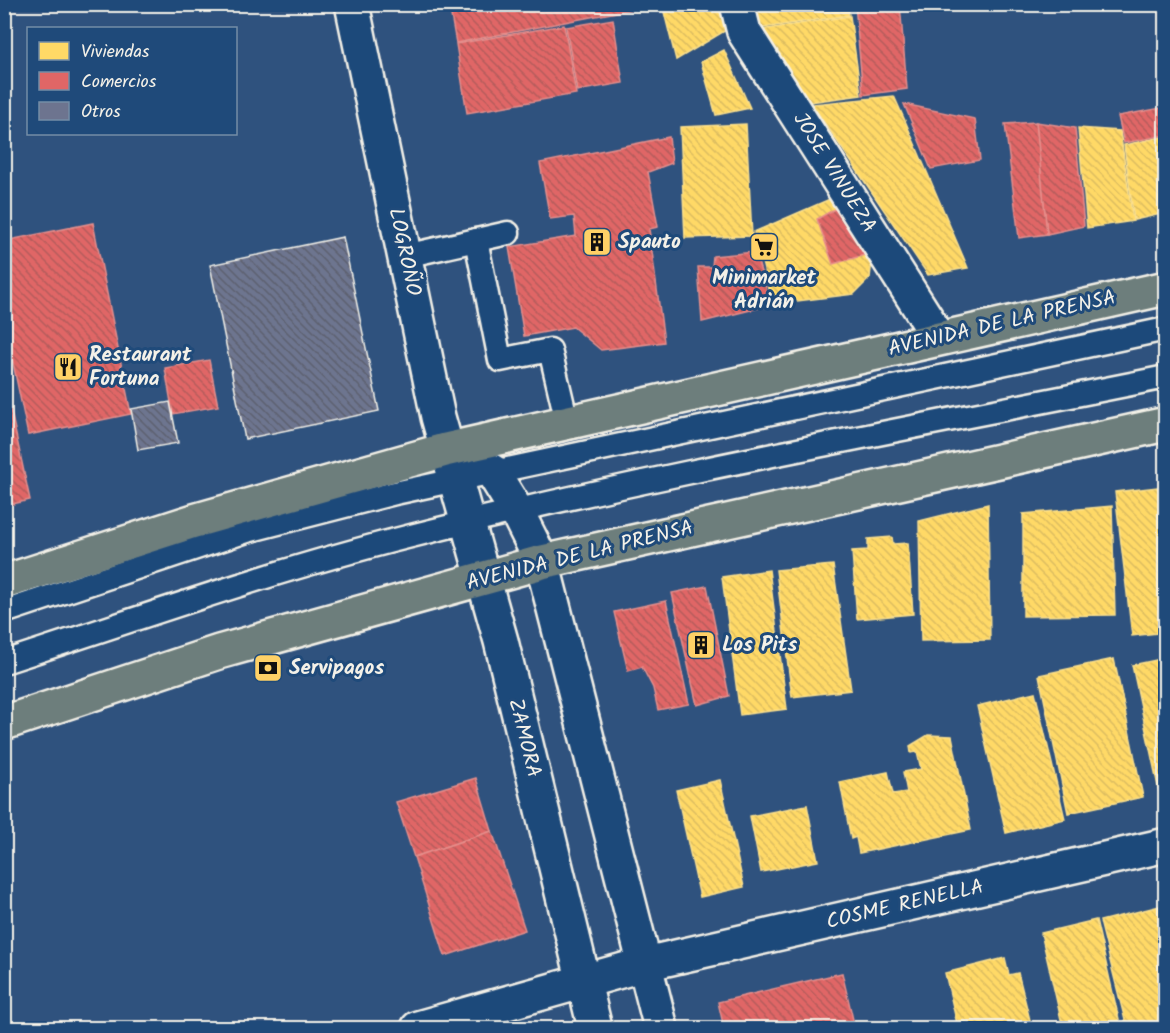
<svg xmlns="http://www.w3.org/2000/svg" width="1170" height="1033" font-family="Kalam,sans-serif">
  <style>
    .homes { fill: url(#homes-back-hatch); stroke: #fce08d; stroke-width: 1.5 }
    .shops { fill: url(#shops-back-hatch); stroke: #e6908d; stroke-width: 1.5 }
    .building { fill: url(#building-back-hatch); stroke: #f4f1e8; stroke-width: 1.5 }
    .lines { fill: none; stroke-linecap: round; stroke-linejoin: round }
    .service-casing { stroke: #f4f1e8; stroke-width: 27 }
    .minor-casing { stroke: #f4f1e8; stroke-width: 38 }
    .tertiary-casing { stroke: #f4f1e8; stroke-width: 38 }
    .primary-casing { stroke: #f4f1e8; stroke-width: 38 }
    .service { stroke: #1f4a7a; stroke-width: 22 }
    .minor { stroke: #1f4a7a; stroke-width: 33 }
    .tertiary { stroke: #1f4a7a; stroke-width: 33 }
    .primary { stroke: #6d7e7c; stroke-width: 33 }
    .labels { text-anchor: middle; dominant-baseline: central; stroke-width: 6; stroke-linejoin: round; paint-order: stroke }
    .street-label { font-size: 21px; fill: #f4f1e8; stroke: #1f4a7a }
    .poi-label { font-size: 21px; font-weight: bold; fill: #f4f1e8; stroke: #1f4a7a; text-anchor: start }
  </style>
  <defs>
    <pattern id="homes-back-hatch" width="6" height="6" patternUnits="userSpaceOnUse" patternTransform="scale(1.5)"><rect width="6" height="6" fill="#ffd966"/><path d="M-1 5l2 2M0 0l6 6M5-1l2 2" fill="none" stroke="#dbbc60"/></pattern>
    <pattern id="shops-back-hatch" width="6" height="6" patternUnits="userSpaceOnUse" patternTransform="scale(1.5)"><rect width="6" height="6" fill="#e06666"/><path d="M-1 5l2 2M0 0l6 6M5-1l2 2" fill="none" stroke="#b35d5c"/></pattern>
    <pattern id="building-back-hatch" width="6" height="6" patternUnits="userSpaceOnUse" patternTransform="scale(1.5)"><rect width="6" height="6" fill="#6d748f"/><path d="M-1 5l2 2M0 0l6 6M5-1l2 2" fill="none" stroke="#5d606e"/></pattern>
  </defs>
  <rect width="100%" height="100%" fill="#2f527e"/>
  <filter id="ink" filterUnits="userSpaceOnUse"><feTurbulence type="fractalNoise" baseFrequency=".0167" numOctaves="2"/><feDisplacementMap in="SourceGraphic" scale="12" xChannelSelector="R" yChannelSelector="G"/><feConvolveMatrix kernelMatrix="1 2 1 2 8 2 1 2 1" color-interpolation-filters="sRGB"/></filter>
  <g filter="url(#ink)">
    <g class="homes">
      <polygon points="662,4 719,4 728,29 676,60"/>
      <polygon points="750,4 848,4 849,15 756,29"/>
      <polygon points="850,16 861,95 810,102 760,30"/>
      <polygon points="724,50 750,108 716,115 701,62"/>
      <polygon points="894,96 906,123 968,268 928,275 812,104"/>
      <polygon points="746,124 752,236 685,238 680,127"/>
      <polygon points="1078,128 1120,131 1133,221 1087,228"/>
      <polygon points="1166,136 1166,213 1134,220 1124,145"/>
      <polygon points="830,199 872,260 870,278 854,294 773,304 754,232"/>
      <polygon points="1166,486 1166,632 1132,636 1115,492"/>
      <polygon points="988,504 990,640 921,641 919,521"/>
      <polygon points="1112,506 1115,615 1023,616 1023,514"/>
      <polygon points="892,537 893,544 908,543 913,614 857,619 852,551 868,550 868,539"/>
      <polygon points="833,565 851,690 792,697 776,570"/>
      <polygon points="769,570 787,709 740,715 722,577"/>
      <polygon points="1166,658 1166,790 1159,791 1132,665"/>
      <polygon points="1114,659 1143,797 1068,813 1039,675"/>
      <polygon points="1035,692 1065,819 1006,833 977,706"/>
      <polygon points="928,735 952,736 971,830 859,853 856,837 851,839 840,782 888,772 893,794 907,792 903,772 921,769 917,752 911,753 910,746"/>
      <polygon points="720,780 744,887 700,897 676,790"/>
      <polygon points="807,805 818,861 761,872 750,816"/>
      <polygon points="1160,906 1166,928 1166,1028 1127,1028 1100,921"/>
      <polygon points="1096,920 1121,1028 1063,1028 1041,933"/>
      <polygon points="1005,958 1009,975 1018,973 1032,1028 958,1028 945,973"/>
    </g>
    <g class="shops">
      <polygon points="449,4 632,4 633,9 456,43"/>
      <polygon points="855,4 900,4 907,89 863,95"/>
      <polygon points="613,19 623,83 577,91 566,27"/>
      <polygon points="564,25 576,94 467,113 456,44"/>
      <polygon points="904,104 975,119 980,160 931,169"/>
      <polygon points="1161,108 1166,135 1124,143 1118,116"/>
      <polygon points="1036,122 1075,128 1084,226 1047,234"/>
      <polygon points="1036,122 1047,234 1019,238 1005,124"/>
      <polygon points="669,137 672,163 648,172 658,227 649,229 664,342 601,350 573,327 524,336 509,247 576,236 574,216 550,219 540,163"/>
      <polygon points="838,207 868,254 833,264 817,219"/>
      <polygon points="93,223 131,414 28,435 4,320 4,241"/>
      <polygon points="755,252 771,305 702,322 698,267 712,267 713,256"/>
      <polygon points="209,360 218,406 173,414 165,368"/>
      <polygon points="4,379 30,500 4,506"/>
      <polygon points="707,586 729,696 697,705 672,593"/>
      <polygon points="666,601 689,704 658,710 653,688 642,667 628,671 614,612"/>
      <polygon points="476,778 492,831 414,857 396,802"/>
      <polygon points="492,831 525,930 445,956 414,857"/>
      <polygon points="842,973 855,1028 724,1028 718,1002"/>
      <polygon points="562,1021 564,1028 527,1028"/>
    </g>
    <g class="building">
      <polygon points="343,237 379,411 245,439 210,265"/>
      <polygon points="170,402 178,443 138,450 131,409"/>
    </g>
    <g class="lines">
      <g class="service-casing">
        <g id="service">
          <polyline points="476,240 500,360 550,350 567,422"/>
          <polyline points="405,256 508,233"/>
          <polyline points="4,612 247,531 395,493 1166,329"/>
          <path d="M4,662C138,619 271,571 407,537C656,474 913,428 1166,377"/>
        </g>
      </g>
      <g class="minor-casing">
        <g id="minor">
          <polyline points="737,4 744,32 939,338"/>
          <polyline points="418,1028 645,964 1166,845"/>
        </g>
      </g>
      <g class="tertiary-casing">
        <g id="tertiary">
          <polyline points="352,4 438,417 501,641 595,1028"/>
          <polyline points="445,450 492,471 516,510 542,562 661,1028"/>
        </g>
      </g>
      <g class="primary-casing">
        <g id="primary">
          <polyline points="4,582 194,521 445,450 1166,288"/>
          <polyline points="4,723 219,652 542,562 1166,424"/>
        </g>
      </g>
      <use href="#service" class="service"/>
      <use href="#minor" class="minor"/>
      <use href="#tertiary" class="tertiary"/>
      <use href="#primary" class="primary"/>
    </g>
  </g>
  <defs>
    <g id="building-square" transform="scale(1.5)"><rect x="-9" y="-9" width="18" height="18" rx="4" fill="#ffd166" stroke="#1f4a7a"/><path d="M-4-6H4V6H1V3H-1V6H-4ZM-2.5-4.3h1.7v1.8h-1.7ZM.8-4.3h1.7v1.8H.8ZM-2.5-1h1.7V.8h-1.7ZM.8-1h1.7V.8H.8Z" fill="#111"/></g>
    <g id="supermarket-square" transform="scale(1.5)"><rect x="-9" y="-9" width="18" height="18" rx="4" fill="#ffd166" stroke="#1f4a7a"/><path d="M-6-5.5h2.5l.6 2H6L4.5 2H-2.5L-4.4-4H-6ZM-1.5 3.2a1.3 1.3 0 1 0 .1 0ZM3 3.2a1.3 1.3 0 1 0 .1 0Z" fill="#111"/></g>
    <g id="restaurant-square" transform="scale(1.5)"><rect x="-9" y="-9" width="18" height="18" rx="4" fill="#ffd166" stroke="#1f4a7a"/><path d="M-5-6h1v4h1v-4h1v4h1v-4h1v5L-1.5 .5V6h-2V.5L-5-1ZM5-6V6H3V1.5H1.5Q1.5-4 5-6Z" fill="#111"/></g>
    <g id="bank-square" transform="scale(1.5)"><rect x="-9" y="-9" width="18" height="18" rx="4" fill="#ffd166" stroke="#1f4a7a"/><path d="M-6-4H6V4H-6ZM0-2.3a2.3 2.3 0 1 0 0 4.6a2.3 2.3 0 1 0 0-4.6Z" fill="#111"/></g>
  </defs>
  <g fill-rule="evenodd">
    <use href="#building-square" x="597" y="242"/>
    <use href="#supermarket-square" x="764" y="247"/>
    <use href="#restaurant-square" x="68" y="367"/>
    <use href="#building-square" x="701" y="645"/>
    <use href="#bank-square" x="268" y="668"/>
  </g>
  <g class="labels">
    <g class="street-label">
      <text transform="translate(834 173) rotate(58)">JOSE VINUEZA</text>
      <text transform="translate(404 252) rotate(78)">LOGROÑO</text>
      <text transform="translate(1002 324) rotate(-13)">AVENIDA DE LA PRENSA</text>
      <text transform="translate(580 556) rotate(-14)">AVENIDA DE LA PRENSA</text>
      <text transform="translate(524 738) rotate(76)">ZAMORA</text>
      <text transform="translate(905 905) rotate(-13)">COSME RENELLA</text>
    </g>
    <g class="poi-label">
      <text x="618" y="242">Spauto</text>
      <text x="764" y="278" text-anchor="middle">Minimarket<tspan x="764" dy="24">Adrián</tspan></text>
      <text x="89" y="355">Restaurant<tspan x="89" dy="24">Fortuna</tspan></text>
      <text x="722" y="645">Los Pits</text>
      <text x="289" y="668">Servipagos</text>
    </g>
  </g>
  <rect width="1170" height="1033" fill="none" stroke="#1f4a7a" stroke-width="24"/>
  <rect x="12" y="12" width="1146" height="1009" fill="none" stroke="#f4f1e8" stroke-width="2" filter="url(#ink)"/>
  <rect x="27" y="27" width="210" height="108" fill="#1f4a7a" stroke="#748da6" stroke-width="1.5"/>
  <rect x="39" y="42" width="30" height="18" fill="#ffd966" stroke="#748da6" stroke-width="1.5"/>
  <text x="81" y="57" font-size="18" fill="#f4f1e8">Viviendas</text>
  <rect x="39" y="72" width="30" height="18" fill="#e06666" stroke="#748da6" stroke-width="1.5"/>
  <text x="81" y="87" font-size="18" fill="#f4f1e8">Comercios</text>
  <rect x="39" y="102" width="30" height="18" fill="#6d748f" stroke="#748da6" stroke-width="1.5"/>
  <text x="81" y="117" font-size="18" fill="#f4f1e8">Otros</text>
</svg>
